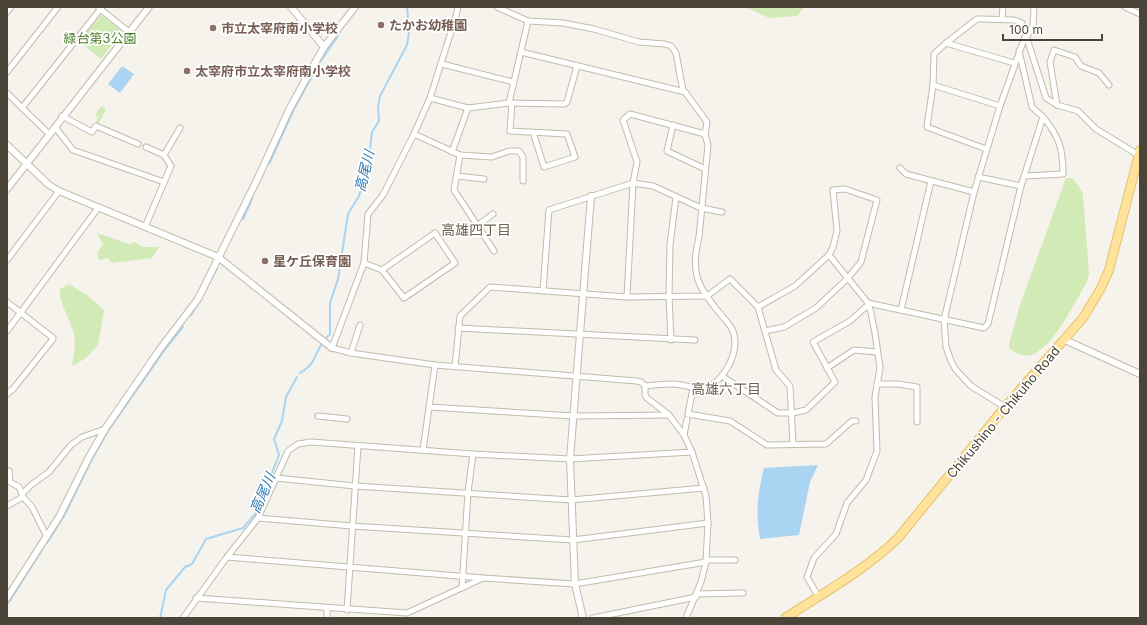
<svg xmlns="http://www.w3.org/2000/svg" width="1147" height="625" font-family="Inter,'Noto Sans JP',sans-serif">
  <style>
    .green { fill: #d2eab5 }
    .water { fill: #a9d4f2 }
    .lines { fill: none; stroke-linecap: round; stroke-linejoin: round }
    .stream { stroke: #a9d4f2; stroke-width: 2 }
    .minor-casing { stroke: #c2bbae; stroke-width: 7 }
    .tertiary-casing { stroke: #c2bbae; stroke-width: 8 }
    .primary-casing { stroke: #e6c16a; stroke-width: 10 }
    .minor { stroke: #fff; stroke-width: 5 }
    .tertiary { stroke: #fff; stroke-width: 6 }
    .primary { stroke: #ffe39c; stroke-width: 8 }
    .education-dot { fill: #8d6e63; stroke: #fff; stroke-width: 1.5 }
    .labels { text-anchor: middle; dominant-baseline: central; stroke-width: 3.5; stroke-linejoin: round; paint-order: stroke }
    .education-label { font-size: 13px; font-weight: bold; fill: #785e54; stroke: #fff; text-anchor: start }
    .park-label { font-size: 13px; fill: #4a7f2a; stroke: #fff }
    .street-label { font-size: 13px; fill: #4b4439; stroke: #fff }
    .water-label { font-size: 14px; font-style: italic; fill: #2e7ab2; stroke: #fff }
    .neighbourhood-label { font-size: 14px; fill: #6e6250; stroke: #fff }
  </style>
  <rect width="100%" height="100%" fill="#f6f3ec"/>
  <g class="green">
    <polygon points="745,7 804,7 797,16 769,18"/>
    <polygon points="101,15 122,31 101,59 79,41"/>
    <polygon points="101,106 106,109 99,123 96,122 98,117 95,115"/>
    <path d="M1066,178H1072L1078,185L1083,194L1089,274L1087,282C1074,303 1056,343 1034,354C1025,358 1016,354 1009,348V344L1020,305Z"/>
    <polygon points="97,233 129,244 135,242 143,247 159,247 152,258 112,263 108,258 99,260 97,253 103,244"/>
    <path d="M69,284L88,296L104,310L98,345L86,358L72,366C74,354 77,340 72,328C68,315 59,303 60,289Z"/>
  </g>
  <g class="water">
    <polygon points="122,66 134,74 120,93 108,84"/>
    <path d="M818,465L810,482L799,535L760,539C755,512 758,493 764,468Z"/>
  </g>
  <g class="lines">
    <g class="stream">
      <polyline points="269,164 294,109 318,65 338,36"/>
      <polyline points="243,219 252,199"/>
      <polyline points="200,301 217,268"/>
      <polyline points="191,315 198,304"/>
      <polyline points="326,338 330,334 330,303 338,279 348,214 359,196 368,166 372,132 379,121 378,107 380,96 407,45 409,32 407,7"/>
      <path d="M300,373C315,364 313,359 321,345"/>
      <polyline points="47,543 64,516 91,461 108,431 166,348 183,327"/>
      <polyline points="7,605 42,550"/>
      <polyline points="160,618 166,590 185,567 192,564 206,539 243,528 256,513 279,455 274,439 282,421 286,397 297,377"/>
    </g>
    <g class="minor-casing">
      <g id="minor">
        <path d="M458,7L456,16L430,98L414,134L383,195L368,214L364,263L332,348L351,353L435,365L637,381L641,382L645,386C654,385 664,384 673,384C684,384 694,390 706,387C717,384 722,376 728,367C734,356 738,341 732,329C730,325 726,321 723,317C715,308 706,296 700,285C693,269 695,253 699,237L708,145L705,134L707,122L685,92L521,52"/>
        <polyline points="497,7 528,21"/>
        <polyline points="1125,7 1140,14"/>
        <polyline points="99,8 129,32"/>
        <polyline points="7,12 11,7"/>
        <polyline points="1002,19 1003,7"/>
        <polyline points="1027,36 1033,27 1034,7"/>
        <polyline points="946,43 1014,63"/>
        <polyline points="442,64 513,82"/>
        <polyline points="7,72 58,7"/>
        <polyline points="933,85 1000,106"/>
        <polyline points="7,93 49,134"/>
        <polyline points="430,98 468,108 509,103 565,104 567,102 577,66"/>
        <polyline points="509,103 528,21 563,23 594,29 639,42 665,44 671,46 676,53 683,91"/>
        <polyline points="512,103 510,131 567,134 575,157 544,167 533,132"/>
        <polyline points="1057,105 1050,62 1054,50 1075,57 1081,66 1099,73 1109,85"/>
        <polyline points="22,108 102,7"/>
        <polyline points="62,116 92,132 96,126 138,144"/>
        <polyline points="673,125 667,151 705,169"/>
        <polyline points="55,127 73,150 164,182"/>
        <polyline points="414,134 460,155 492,157 509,151 519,151 523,157 523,181"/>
        <polyline points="986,149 927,127 933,85 934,54 946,43 977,19 981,19 1014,20 1022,23 1046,98 1057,105 1078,111 1096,129 1140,156"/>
        <polyline points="452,152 468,108"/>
        <polyline points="164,155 180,128"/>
        <polyline points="460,155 454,190 494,251"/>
        <polyline points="900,168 906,174 974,192"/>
        <polyline points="457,176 484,179"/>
        <path d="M1025,176L1063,174C1063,149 1059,136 1043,117"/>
        <polyline points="978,177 1021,186"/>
        <polyline points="478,225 493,214"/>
        <polyline points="145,227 171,166 164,155 146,147"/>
        <polyline points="7,260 59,191"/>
        <polyline points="364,263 382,270 404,298 455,263 435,233 382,270"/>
        <polyline points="543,291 549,210 633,183 653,186 701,208 722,212"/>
        <polyline points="627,297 633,183 637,162 623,120 630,114 705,134"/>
        <polyline points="7,302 53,338 53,339 13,389 7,394"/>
        <polyline points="868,303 984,328 988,324 1021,186 1043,117 1032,107 1019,51"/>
        <polyline points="758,307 795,286 829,255 833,247 837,231 833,190 845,189 877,200 861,262 848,278 816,308 784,327 765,331"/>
        <polyline points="901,310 931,181"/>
        <polyline points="458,328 695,340"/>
        <polyline points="7,331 98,208"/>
        <polyline points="671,340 669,297 670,245 676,197"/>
        <polyline points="351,353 360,325"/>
        <polyline points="455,367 460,316 490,287 627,297 707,296 730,279 758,307 776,370 790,386 793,444"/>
        <polyline points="827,368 854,350 877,352"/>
        <polyline points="722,376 778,413 793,413 806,410 835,382 813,342 850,321 868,305"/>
        <polyline points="877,384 898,384 917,387 917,422"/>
        <polyline points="645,386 645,395 647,398 669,415 684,435 692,452 706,496 708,523 706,562 701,582 686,618"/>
        <polyline points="693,388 688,414 730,421 767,445 826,444 852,421 856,421"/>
        <polyline points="429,407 574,416 669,415"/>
        <polyline points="1005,407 971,386 956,370 951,361 946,347 944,320 974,192 1000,106 1026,34"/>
        <polyline points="318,416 347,419"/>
        <polyline points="684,435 687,419"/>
        <polyline points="423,450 435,365"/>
        <polyline points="9,471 10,482 19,487 23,497 32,507 47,537"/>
        <polyline points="276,478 355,486 571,500 704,488"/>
        <polyline points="22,494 31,485 49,472 71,445 82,437 105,429"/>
        <polyline points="7,506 23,497"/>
        <polyline points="258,518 352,526 573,540 708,523"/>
        <polyline points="227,557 483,578 575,584 706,562"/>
        <polyline points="706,560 735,560"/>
        <polyline points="462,588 468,492 473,454"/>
        <polyline points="696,594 743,593"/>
        <polyline points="818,596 807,577 814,558 836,534 847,503 866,480 877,451 875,397 880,368 875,333 871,313 868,303 829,255"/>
        <polyline points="196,598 407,613 483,578"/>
        <polyline points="347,610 358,446"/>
        <polyline points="183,618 227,557 258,518 288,451 298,444 311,442 473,454 570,459 692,452"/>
        <polyline points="327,618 327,608"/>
        <polyline points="593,618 696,597"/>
      </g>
    </g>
    <g class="tertiary-casing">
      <g id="tertiary">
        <polyline points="291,7 324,47"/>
        <polyline points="7,145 49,185 59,191 218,257 332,348"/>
        <polyline points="7,189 149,7"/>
        <polyline points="1065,340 1140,374"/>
        <polyline points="7,598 59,517 89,457 105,429 160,349 198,299 257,180 289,110 302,86 324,47 355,7"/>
        <polyline points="583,618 575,584 570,459 591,196"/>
      </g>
    </g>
    <g class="primary-casing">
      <path id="primary" d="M785,618C823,593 864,571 898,538L1005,407L1083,318L1101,288L1109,270L1140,150"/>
    </g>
    <use href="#minor" class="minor"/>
    <use href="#tertiary" class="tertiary"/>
    <use href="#primary" class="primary"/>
  </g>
  <g class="education-dot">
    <circle cx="381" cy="25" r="4"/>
    <circle cx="213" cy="28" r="4"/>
    <circle cx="187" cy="71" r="4"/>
    <circle cx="265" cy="261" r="4"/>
  </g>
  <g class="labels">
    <g class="education-label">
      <text x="389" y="25">たかお幼稚園</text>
      <text x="221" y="28">市立太宰府南小学校</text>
      <text x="195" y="71">太宰府市立太宰府南小学校</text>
      <text x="273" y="261">星ケ丘保育園</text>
    </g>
    <g class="park-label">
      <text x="100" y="38">緑台第3公園</text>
    </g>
    <g class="street-label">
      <text transform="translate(1003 412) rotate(-50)">Chikushino - Chikuho Road</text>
    </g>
    <g class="water-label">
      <text transform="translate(364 171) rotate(-76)">高尾川</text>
      <text transform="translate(262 493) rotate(-66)">高尾川</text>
    </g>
    <g class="neighbourhood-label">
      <text x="476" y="229">高雄四丁目</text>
      <text x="726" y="388">高雄六丁目</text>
    </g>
  </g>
  <rect width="1147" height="625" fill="none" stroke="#4b4439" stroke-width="16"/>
  <path d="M1003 34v6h99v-6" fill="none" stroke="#4b4439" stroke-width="2"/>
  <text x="1009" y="34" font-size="12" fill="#4b4439" stroke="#ffffff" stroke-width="3" paint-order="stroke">100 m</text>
</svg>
